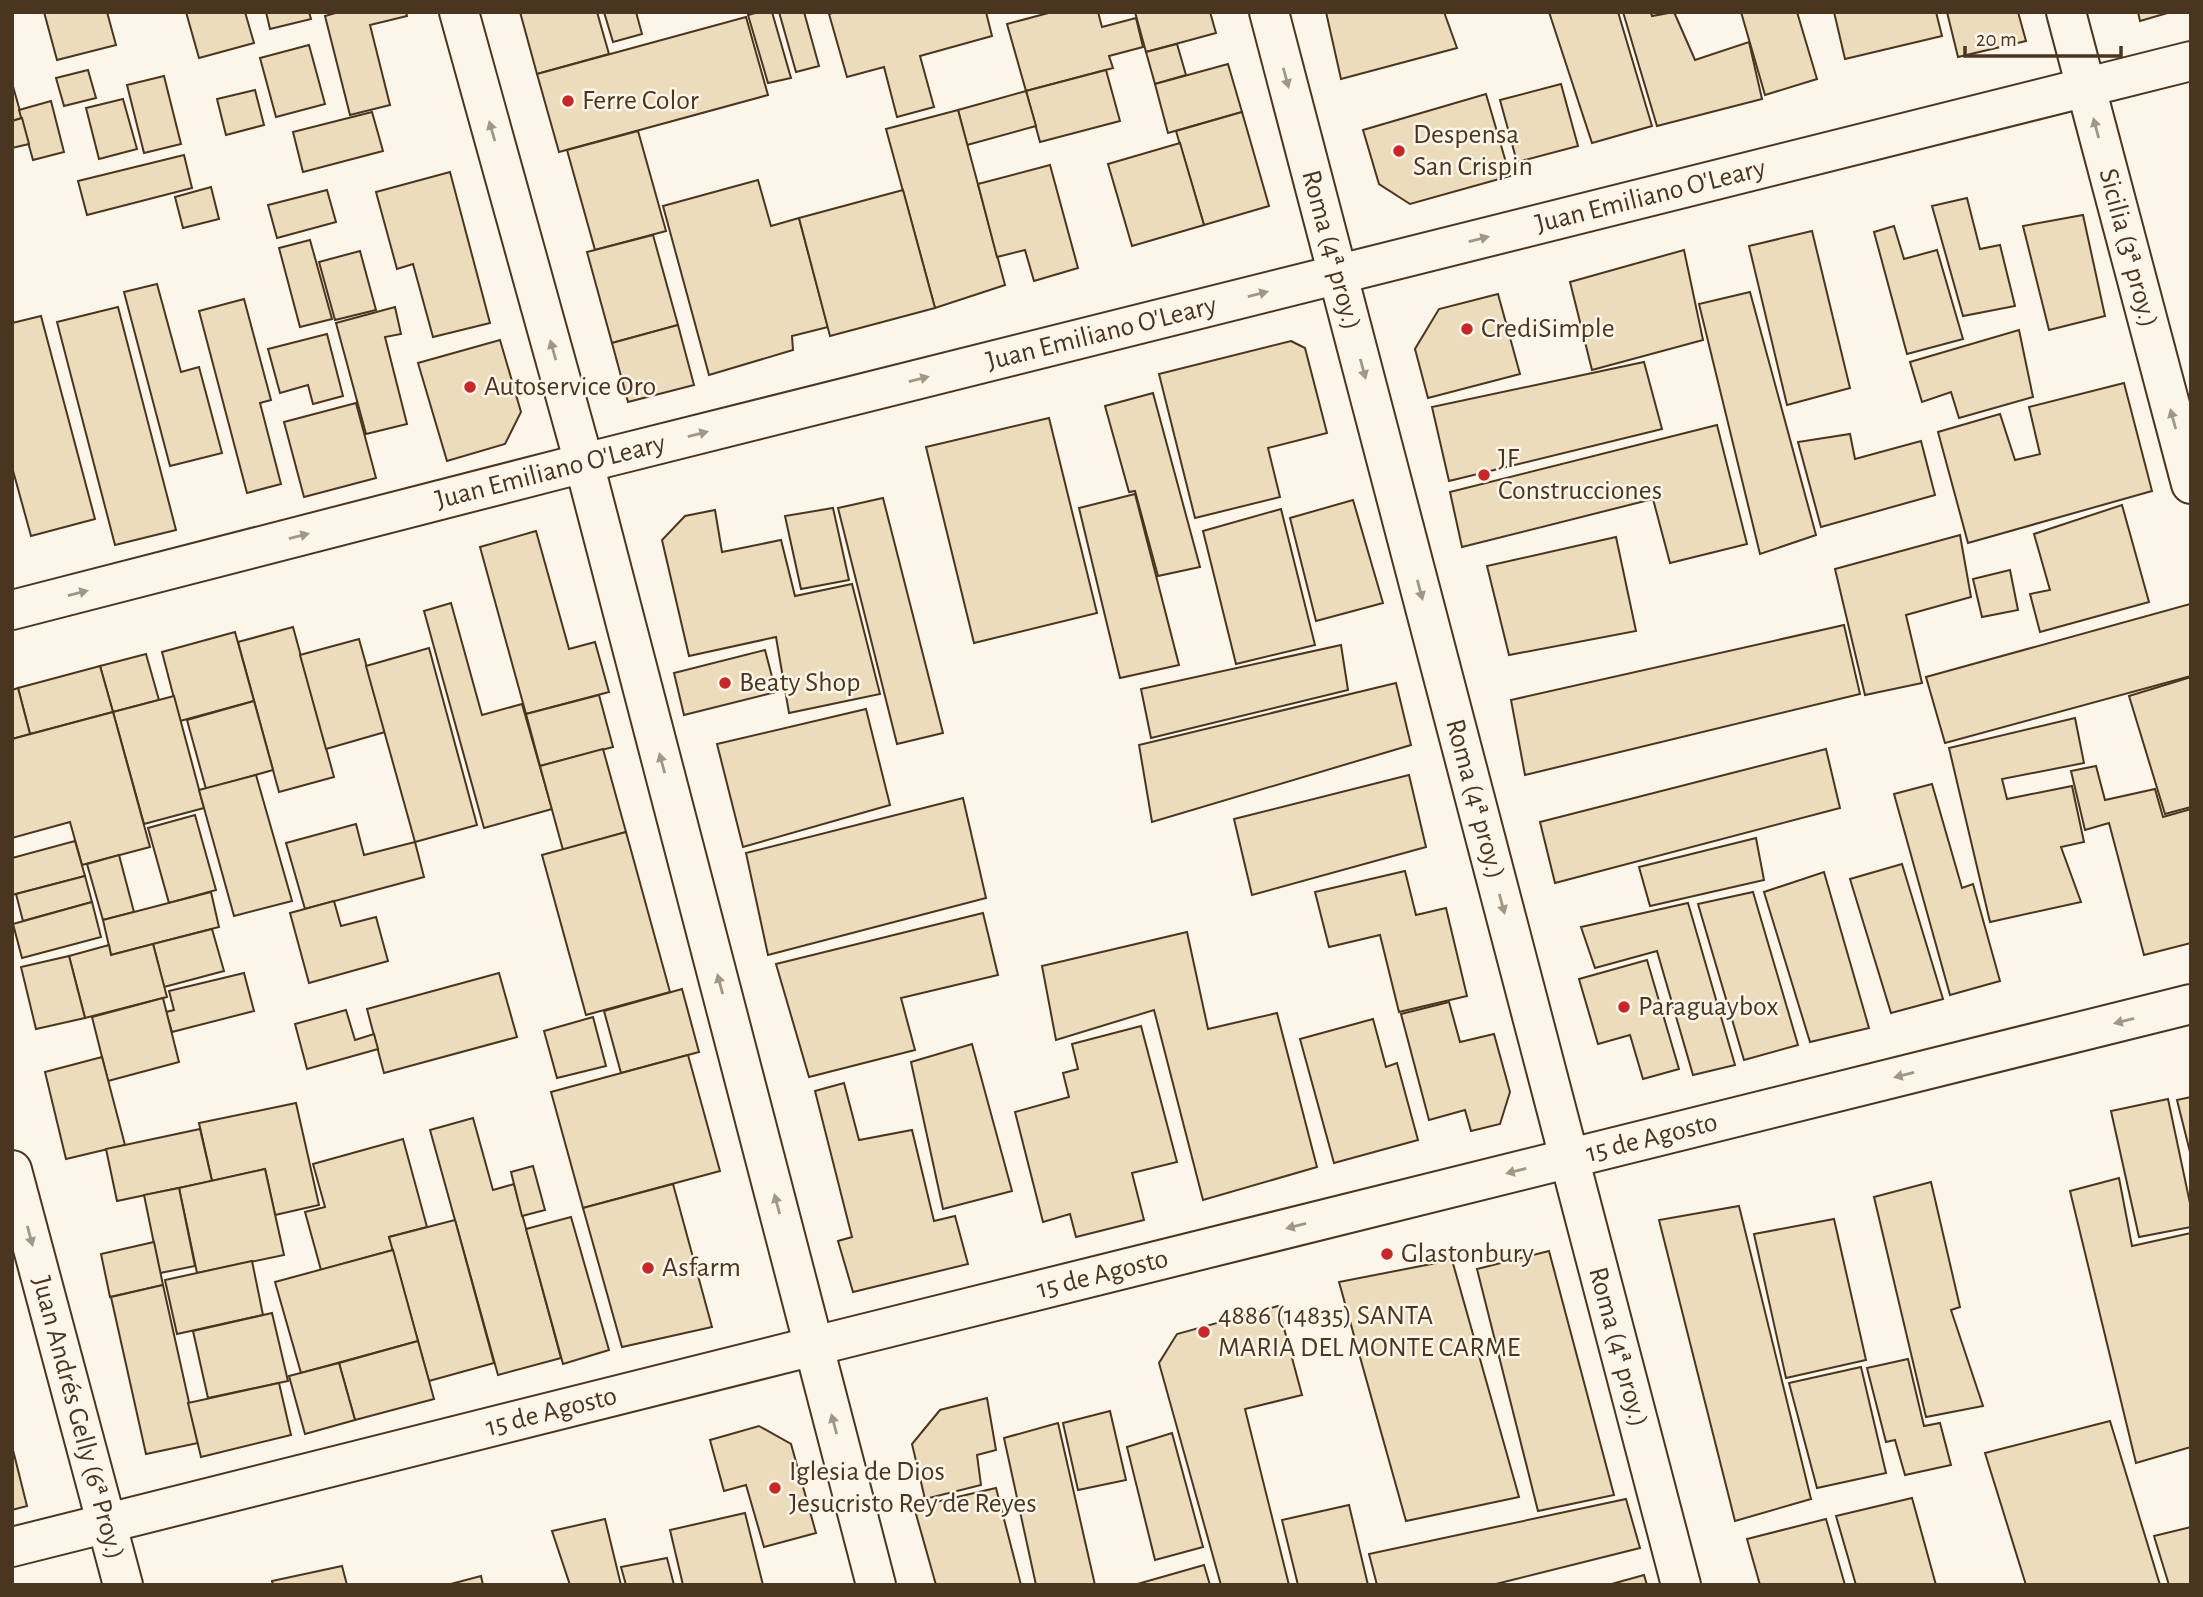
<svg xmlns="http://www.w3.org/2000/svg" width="2203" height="1597" font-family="'Alegreya Sans',sans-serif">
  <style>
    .building { fill: #ecdcbc; stroke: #4a3520; stroke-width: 2 }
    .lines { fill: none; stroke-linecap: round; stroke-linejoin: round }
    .minor-casing { stroke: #4a3520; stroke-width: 42 }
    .tertiary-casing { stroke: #4a3520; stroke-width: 42 }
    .secondary-casing { stroke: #4a3520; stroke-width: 42 }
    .minor { stroke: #fbf6e9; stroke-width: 38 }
    .tertiary { stroke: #fbf6e9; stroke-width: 38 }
    .secondary { stroke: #fbf6e9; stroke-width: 38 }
    .oneway { fill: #a29684 }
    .poi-dot { fill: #c62828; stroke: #fbf6e9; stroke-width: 2.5 }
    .labels { text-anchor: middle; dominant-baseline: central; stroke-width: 5; stroke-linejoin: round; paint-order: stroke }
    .poi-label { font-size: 28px; fill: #4a3520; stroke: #fbf6e9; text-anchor: start }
    .street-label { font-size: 28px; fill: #4a3520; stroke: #fbf6e9 }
  </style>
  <rect width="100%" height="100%" fill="#fbf6e9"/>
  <g class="building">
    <polygon points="44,12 107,12 116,45 57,60"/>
    <polygon points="186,12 245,12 254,43 199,58"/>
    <polygon points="266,12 309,12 311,19 270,29"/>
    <polygon points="339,12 406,12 407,16 370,25 390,105 350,115 325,16"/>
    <polygon points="520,12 597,12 609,54 537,74"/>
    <polygon points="604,12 636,12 642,34 613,42"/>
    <polygon points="759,12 772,12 791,78 768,83 748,15"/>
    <polygon points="779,12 804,12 819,66 796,72"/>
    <polygon points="835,12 986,12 992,36 920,56 934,107 897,117 884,67 847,77 829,14"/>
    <polygon points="1052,12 1098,12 1102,27 1136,18 1143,47 1109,56 1113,68 1026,91 1007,24"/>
    <polygon points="1135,12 1210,12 1216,33 1146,52"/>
    <polygon points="1326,12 1444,12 1457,48 1341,79"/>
    <polygon points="1549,12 1618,12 1652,126 1592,143"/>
    <polygon points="1623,12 1651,12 1652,16 1674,12 1695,60 1749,42 1762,99 1657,126"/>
    <polygon points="1741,12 1797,12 1817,79 1765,95"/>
    <polygon points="1834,12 1936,12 1942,36 1845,59"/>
    <polygon points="1947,12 2018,12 2026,41 1958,57"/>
    <polygon points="2138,12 2171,12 2140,21"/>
    <polygon points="746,17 768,95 559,152 537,74"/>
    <polygon points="1177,44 1186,75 1155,84 1146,52"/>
    <polygon points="309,45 325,104 276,117 260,58"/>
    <polygon points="1228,64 1242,112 1168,133 1155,84"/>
    <polygon points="88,70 96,98 64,106 56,78"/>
    <polygon points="1106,70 1120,121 1040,142 1026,91"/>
    <polygon points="164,76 181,144 144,153 127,85"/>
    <polygon points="12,83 22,118 12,121"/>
    <polygon points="1561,84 1578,146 1517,162 1500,100"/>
    <polygon points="255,90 264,125 226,135 217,99"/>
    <polygon points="1026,91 1036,126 967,145 958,110"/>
    <polygon points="1486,94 1510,176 1410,204 1379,184 1363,130"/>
    <polygon points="123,99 137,149 99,159 86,108"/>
    <polygon points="51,101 64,152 33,160 19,110"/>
    <polygon points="958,110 1005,285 935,308 886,129"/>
    <polygon points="372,112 383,151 303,172 293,132"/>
    <polygon points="1242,112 1269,206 1204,225 1176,131"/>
    <polygon points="22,118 29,144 12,148 12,121"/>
    <polygon points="638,131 666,231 595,250 567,150"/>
    <polygon points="1180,143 1204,225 1132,246 1108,164"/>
    <polygon points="184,155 192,188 87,215 78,181"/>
    <polygon points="1050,165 1078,268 1034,281 1025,250 997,257 978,184"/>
    <polygon points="450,172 490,323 433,337 413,264 397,269 376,192"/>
    <polygon points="758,180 771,226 799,218 828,327 792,336 793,350 709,375 663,206"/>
    <polygon points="211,187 219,219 183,228 175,197"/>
    <polygon points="327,190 336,222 277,238 268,205"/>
    <polygon points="903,190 935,308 830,336 799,218"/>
    <polygon points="1967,198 1980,249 2000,245 2015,306 1963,316 1932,206"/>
    <polygon points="2083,215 2105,316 2049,330 2023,226"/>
    <polygon points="1894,226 1904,259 1937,250 1963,339 1907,354 1874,232"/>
    <polygon points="1812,231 1850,388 1787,405 1749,246"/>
    <polygon points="653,235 678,325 612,343 587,252"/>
    <polygon points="310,240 332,319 300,327 279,248"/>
    <polygon points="1684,250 1703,340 1592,370 1570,282"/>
    <polygon points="360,251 376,310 335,320 319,262"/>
    <polygon points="157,284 181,372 199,367 222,453 170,466 124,292"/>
    <polygon points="1750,292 1816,535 1760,554 1699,304"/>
    <polygon points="1498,294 1520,374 1428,398 1415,349 1439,309"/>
    <polygon points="244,299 271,400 260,403 281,484 247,493 199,311"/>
    <polygon points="118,307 176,530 115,545 57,322"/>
    <polygon points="395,307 401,334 385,337 407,424 366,434 336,323"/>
    <polygon points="41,316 95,519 31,536 12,467 12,323"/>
    <polygon points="678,325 694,385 628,402 612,343"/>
    <polygon points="2019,330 2033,397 1959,418 1951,392 1922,402 1910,362"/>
    <polygon points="327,334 343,396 313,404 308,385 280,393 268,349"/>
    <polygon points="500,340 521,412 505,444 447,461 418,363"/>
    <polygon points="1291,341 1305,348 1327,433 1268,448 1280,497 1195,518 1159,374"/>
    <polygon points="1644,362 1662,429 1449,481 1432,407"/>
    <polygon points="2124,383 2152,491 1968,543 1938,432 2000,414 2015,460 2040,454 2029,407"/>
    <polygon points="1153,393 1200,567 1158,576 1135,491 1129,492 1105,406"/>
    <polygon points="356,403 376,478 304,497 284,422"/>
    <polygon points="1049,418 1097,613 974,643 926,447"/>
    <polygon points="1717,425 1747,544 1670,563 1653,499 1462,547 1450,492"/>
    <polygon points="1850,434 1855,459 1921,441 1935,495 1821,527 1798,442"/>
    <polygon points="1135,494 1179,665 1120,678 1079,508"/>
    <polygon points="883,498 943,733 897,744 838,508"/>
    <polygon points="1353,500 1383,603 1316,621 1290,518"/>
    <polygon points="2122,505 2149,602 2040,632 2030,594 2050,590 2034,534"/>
    <polygon points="833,508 849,580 801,589 785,516"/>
    <polygon points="1281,509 1315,645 1236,664 1203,531"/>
    <polygon points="715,510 722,552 781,540 795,596 852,584 880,694 789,713 776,637 689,656 662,540 685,516"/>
    <polygon points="536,531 569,649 595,642 609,692 526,714 480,547"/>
    <polygon points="1960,535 1971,597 1906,615 1922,683 1865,695 1835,569"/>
    <polygon points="1616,537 1636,631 1509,655 1487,566"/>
    <polygon points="2010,570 2018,610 1982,617 1973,579"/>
    <polygon points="451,603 482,715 522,704 552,809 484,828 424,611"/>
    <polygon points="2190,604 2191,676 1945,743 1926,677"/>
    <polygon points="1844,625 1860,694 1525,775 1511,700"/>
    <polygon points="293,627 334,777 279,792 238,642"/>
    <polygon points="235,632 254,701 180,721 162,652"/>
    <polygon points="359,639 385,732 326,749 300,655"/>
    <polygon points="1341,645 1348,690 1151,738 1141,689"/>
    <polygon points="429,648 477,825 415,842 366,666"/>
    <polygon points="765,650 776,692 684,715 674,673"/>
    <polygon points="146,654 159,700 113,712 100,666"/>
    <polygon points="100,666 113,712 30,734 18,688"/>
    <polygon points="2191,677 2191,807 2165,814 2129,696"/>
    <polygon points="1396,683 1411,745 1152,822 1139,745"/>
    <polygon points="18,688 30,734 12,739 12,690"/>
    <polygon points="599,695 613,747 540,766 526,714"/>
    <polygon points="174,696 204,808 144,824 113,712"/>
    <polygon points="254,701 273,770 206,789 187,720"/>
    <polygon points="866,709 890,805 743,847 717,744"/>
    <polygon points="113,712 150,847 82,865 70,822 12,838 12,739"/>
    <polygon points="2075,718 2084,763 2002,779 2007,799 2072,786 2084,842 2061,847 2081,902 1990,922 1949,748"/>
    <polygon points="603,749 626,832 563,850 540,766"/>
    <polygon points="1826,749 1840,808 1555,883 1540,822"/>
    <polygon points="2096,766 2105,800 2155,789 2163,817 2191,809 2191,943 2144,955 2109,823 2085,830 2071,771"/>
    <polygon points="256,775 292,901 234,916 199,790"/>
    <polygon points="1409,775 1426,847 1252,895 1234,819"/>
    <polygon points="1932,784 1962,888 1973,884 2000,981 1950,995 1894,794"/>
    <polygon points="963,798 986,898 768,955 746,853"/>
    <polygon points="195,815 216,890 169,903 148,828"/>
    <polygon points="356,824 364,855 415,842 424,877 305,909 286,843"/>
    <polygon points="626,832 670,992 586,1015 542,855"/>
    <polygon points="1756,838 1764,880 1650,906 1639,867"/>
    <polygon points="75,841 85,876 12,895 12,858"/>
    <polygon points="119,855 134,912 103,920 87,864"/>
    <polygon points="1902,864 1943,999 1891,1013 1850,879"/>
    <polygon points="1405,871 1416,915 1446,908 1467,996 1399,1012 1380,935 1329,947 1315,892"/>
    <polygon points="1824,872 1869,1028 1810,1042 1764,892"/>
    <polygon points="85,876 92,902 23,921 16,894"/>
    <polygon points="211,892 219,927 111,955 103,920"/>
    <polygon points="1753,892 1798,1045 1744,1060 1698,904"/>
    <polygon points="334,901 341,926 376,917 388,961 309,983 290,913"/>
    <polygon points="92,902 101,937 22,958 13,924"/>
    <polygon points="1688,903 1735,1065 1693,1075 1657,951 1595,968 1581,927"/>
    <polygon points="983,913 998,975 901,998 915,1050 809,1077 776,964"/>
    <polygon points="212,929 224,971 164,987 153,944"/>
    <polygon points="1187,932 1208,1029 1277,1013 1317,1167 1203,1200 1154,1010 1056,1040 1042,966"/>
    <polygon points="153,944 167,997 85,1018 69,956 109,945 111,955"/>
    <polygon points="69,956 85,1018 36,1029 21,967"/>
    <polygon points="1647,960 1679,1069 1643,1079 1630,1035 1598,1044 1579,979"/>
    <polygon points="244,973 254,1011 172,1032 166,1012 174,1010 169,991"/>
    <polygon points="499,973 517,1037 384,1073 367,1009"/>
    <polygon points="682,989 699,1052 621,1073 604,1011"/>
    <polygon points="163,998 179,1062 108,1081 92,1017"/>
    <polygon points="1449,1002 1460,1042 1494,1034 1510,1092 1500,1124 1471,1131 1465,1110 1429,1120 1401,1014"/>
    <polygon points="346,1010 355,1040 374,1034 378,1049 307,1069 295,1024"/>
    <polygon points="593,1017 606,1066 557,1078 544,1031"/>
    <polygon points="1373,1019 1386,1067 1397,1063 1418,1140 1334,1163 1300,1039"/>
    <polygon points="1141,1026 1177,1162 1132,1173 1144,1220 1076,1237 1070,1214 1043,1222 1015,1112 1069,1097 1063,1073 1078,1069 1072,1044"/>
    <polygon points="972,1044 1012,1191 943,1209 911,1062"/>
    <polygon points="688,1055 720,1171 583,1208 551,1092"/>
    <polygon points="102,1057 125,1145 66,1159 45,1072"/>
    <polygon points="844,1083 859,1140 912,1130 934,1221 955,1216 968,1264 853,1292 838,1241 852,1237 815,1091"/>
    <polygon points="2191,1097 2191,1156 2177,1100"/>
    <polygon points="2168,1099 2191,1208 2191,1227 2139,1237 2111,1111"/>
    <polygon points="296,1103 319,1205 275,1215 265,1169 212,1181 199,1123"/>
    <polygon points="473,1118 493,1190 514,1184 561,1358 498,1375 430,1130"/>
    <polygon points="200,1129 212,1181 117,1201 106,1149"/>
    <polygon points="403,1139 427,1227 389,1237 393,1250 321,1270 305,1212 325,1207 313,1164"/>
    <polygon points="533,1166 545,1210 522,1216 511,1172"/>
    <polygon points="265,1169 284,1255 197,1273 179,1188"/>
    <polygon points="2119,1178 2132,1246 2191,1233 2191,1447 2136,1463 2070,1191"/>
    <polygon points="1931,1182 1960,1307 1951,1310 1983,1406 1926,1417 1874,1197"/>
    <polygon points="673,1184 712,1327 622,1347 583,1208"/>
    <polygon points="179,1188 195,1266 160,1273 144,1195"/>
    <polygon points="1739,1206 1811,1499 1735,1521 1659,1220"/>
    <polygon points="571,1217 609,1350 563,1364 526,1229"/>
    <polygon points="1834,1219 1866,1360 1786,1378 1754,1234"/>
    <polygon points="455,1220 494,1363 429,1381 389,1237"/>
    <polygon points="154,1242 163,1285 110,1297 101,1254"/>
    <polygon points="393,1250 418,1341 301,1373 275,1282"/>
    <polygon points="1549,1251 1614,1495 1538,1511 1477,1269"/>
    <polygon points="1452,1260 1519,1497 1406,1521 1339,1282"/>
    <polygon points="252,1261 263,1315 177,1334 165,1280"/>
    <polygon points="163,1285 198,1443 146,1454 111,1297"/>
    <polygon points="1278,1306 1302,1395 1245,1409 1289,1585 1221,1585 1159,1363 1177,1334"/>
    <polygon points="272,1313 288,1381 208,1398 193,1331"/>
    <polygon points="418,1341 434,1399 355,1420 339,1363"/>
    <polygon points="1908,1359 1924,1426 1940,1423 1951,1465 1905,1475 1895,1440 1886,1442 1867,1368"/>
    <polygon points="339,1363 355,1420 305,1434 289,1376"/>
    <polygon points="1861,1367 1886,1473 1817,1488 1789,1383"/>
    <polygon points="279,1383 291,1435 201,1457 188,1403"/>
    <polygon points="987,1398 996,1450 977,1455 981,1485 925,1499 912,1444 940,1410"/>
    <polygon points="1110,1411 1126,1480 1078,1490 1063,1423"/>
    <polygon points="2110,1421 2160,1585 2026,1585 1985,1453"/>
    <polygon points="1058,1423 1095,1585 1036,1585 1004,1438"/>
    <polygon points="759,1426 791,1444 816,1533 764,1547 746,1485 724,1491 710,1440"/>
    <polygon points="1172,1433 1203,1547 1155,1560 1127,1447"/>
    <polygon points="12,1446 27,1506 12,1510"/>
    <polygon points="996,1488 1021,1585 936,1585 914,1507"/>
    <polygon points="1912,1498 1936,1585 1856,1585 1836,1516"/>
    <polygon points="1626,1499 1640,1548 1492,1585 1377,1585 1369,1554"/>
    <polygon points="1349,1505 1368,1585 1298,1585 1282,1520"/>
    <polygon points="745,1513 763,1585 683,1585 670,1530"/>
    <polygon points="605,1519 621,1585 570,1585 552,1531"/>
    <polygon points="1826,1519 1845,1585 1760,1585 1747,1539"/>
    <polygon points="2191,1527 2191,1585 2169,1585 2154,1536"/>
    <polygon points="667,1558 674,1585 626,1585 621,1567"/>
    <polygon points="1204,1565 1210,1585 1134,1585"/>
    <polygon points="342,1566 347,1585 273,1585 272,1581"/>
    <polygon points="1644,1575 1647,1585 1608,1585"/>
    <polygon points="481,1576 483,1585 447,1585"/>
  </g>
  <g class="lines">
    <g class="minor-casing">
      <g id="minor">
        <polyline points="2066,12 2191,484"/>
        <path id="s1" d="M12,610L584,463L2191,61"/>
        <polyline points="12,1170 123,1585"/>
        <path id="s2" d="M12,1547L814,1346L2191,1004"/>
      </g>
    </g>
    <g class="tertiary-casing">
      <polyline id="tertiary" points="1269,12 1681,1585"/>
    </g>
    <g class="secondary-casing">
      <polyline id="secondary" points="459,12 584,463 876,1585"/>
    </g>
    <use href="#minor" class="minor"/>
    <use href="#tertiary" class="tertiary"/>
    <use href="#secondary" class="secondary"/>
  </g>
  <defs><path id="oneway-solid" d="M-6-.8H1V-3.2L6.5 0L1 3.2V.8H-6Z" transform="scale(1.75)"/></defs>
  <g class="oneway">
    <use href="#oneway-solid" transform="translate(1286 78) rotate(75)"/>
    <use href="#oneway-solid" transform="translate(2096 128) rotate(-105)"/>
    <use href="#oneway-solid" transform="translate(492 131) rotate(-106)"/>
    <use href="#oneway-solid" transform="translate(1479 239) rotate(-14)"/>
    <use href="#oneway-solid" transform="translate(1258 294) rotate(-14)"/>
    <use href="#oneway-solid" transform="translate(553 350) rotate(-106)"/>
    <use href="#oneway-solid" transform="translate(1363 369) rotate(75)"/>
    <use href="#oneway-solid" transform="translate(919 379) rotate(-14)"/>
    <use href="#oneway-solid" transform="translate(2173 419) rotate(-105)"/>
    <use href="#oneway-solid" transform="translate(698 434) rotate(-14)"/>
    <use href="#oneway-solid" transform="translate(299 536) rotate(-14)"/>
    <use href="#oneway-solid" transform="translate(1420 590) rotate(75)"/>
    <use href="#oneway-solid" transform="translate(78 593) rotate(-14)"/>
    <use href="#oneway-solid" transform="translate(662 763) rotate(-105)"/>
    <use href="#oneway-solid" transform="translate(1502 904) rotate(75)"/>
    <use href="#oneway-solid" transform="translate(720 984) rotate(-105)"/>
    <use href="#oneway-solid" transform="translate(2124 1021) rotate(166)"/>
    <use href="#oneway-solid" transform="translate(1904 1075) rotate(166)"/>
    <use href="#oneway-solid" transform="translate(1516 1171) rotate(166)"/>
    <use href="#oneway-solid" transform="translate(777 1204) rotate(-105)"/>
    <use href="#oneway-solid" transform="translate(1296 1226) rotate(166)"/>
    <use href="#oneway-solid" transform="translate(30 1236) rotate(75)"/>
    <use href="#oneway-solid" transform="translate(834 1424) rotate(-105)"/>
  </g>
  <g class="poi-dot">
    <circle cx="568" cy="101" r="7"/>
    <circle cx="1399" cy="151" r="7"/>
    <circle cx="1467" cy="329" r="7"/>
    <circle cx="470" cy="387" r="7"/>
    <circle cx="1484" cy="475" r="7"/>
    <circle cx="725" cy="683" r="7"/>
    <circle cx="1624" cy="1007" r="7"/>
    <circle cx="1387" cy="1254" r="7"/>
    <circle cx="648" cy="1268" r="7"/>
    <circle cx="1204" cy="1332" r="7"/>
    <circle cx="775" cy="1488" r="7"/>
  </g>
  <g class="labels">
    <g class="poi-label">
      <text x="582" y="101">Ferre Color</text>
      <text x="1413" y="135">Despensa<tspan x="1413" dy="32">San Crispin</tspan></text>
      <text x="1481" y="329">CrediSimple</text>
      <text x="484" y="387">Autoservice Oro</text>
      <text x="1498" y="459">JF<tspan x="1498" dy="32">Construcciones</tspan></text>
      <text x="739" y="683">Beaty Shop</text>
      <text x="1638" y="1007">Paraguaybox</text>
      <text x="1401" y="1254">Glastonbury</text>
      <text x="662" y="1268">Asfarm</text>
      <text x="1218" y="1316">4886 (14835) SANTA<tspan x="1218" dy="32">MARIA DEL MONTE CARME</tspan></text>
      <text x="789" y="1472">Iglesia de Dios<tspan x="789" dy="32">Jesucristo Rey de Reyes</tspan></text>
    </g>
    <g class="street-label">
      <text stroke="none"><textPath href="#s1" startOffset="1690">Juan Emiliano O'Leary</textPath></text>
      <text transform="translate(2128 248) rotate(75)">Sicilia (3ª proy.)</text>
      <text transform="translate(1331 250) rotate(75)">Roma (4ª proy.)</text>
      <text stroke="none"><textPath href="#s1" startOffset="1124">Juan Emiliano O'Leary</textPath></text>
      <text stroke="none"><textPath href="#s1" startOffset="556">Juan Emiliano O'Leary</textPath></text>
      <text transform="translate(1475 799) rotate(75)">Roma (4ª proy.)</text>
      <text stroke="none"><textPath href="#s2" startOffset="1690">15 de Agosto</textPath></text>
      <text stroke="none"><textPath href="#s2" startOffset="1124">15 de Agosto</textPath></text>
      <text transform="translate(1618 1347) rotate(75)">Roma (4ª proy.)</text>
      <text stroke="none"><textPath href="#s2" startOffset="556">15 de Agosto</textPath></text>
      <text transform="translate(78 1418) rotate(75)">Juan Andrés Gelly (6ª Proy.)</text>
    </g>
  </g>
  <rect width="2203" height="1597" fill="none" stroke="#4a3520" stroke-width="28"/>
  <path d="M1965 46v10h156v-10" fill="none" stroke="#4a3520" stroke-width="3.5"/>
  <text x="1976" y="46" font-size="21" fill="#4a3520" stroke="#fbf6e9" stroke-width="5" paint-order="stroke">20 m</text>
</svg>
